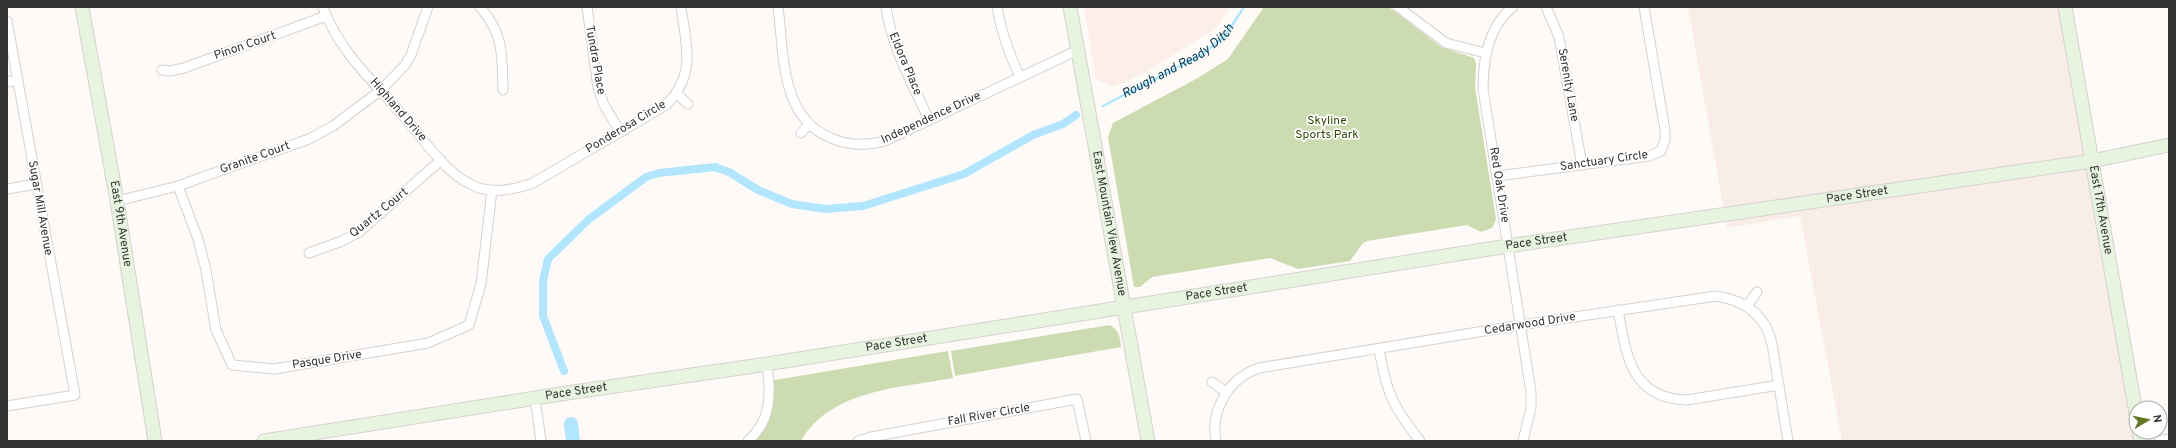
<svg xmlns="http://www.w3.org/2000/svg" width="2176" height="448" font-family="Overpass,sans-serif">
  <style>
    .built { fill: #f9ede7 }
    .education { fill: #fceee8 }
    .green { fill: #ccdbb0 }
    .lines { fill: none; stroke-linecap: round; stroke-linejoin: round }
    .stream { stroke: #b2e6fe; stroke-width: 2.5 }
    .canal { stroke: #b2e6fe; stroke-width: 8 }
    .river { stroke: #b2e6fe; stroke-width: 14 }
    .street-casing { stroke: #d6d2d0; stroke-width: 11 }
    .secondary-casing { stroke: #d6d2d0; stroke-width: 15 }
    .street { stroke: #fff; stroke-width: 9 }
    .secondary { stroke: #e7f4e0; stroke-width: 13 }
    .labels { text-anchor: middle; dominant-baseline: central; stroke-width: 3.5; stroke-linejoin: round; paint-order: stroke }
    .street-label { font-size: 12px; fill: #353332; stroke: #fff }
    .park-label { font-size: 12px; fill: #354402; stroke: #fff }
    .water-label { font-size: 13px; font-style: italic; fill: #003b50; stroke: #fff }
  </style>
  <rect width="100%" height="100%" fill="#fefaf8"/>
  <polygon class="built" points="1688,7 2065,7 2136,413 2136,432 2141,441 1842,441 1800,216 1727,228"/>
  <polygon class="education" points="1084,7 1230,7 1217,27 1150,70 1114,87 1096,80"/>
  <g class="green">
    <polygon points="1264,7 1389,7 1441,47 1474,58 1476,64 1475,87 1496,219 1492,228 1481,232 1467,225 1367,241 1363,243 1350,261 1298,269 1270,258 1152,277 1140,287 1134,287 1108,137 1113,123 1196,79 1228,59"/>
    <path d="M1110,325C1119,330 1120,337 1121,347L955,376L951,351Z"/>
    <path d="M948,351L953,378C901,388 831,389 801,441H748L758,431L769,381Z"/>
  </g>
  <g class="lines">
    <path class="stream" id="s1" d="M1103,106L1201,55L1225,36L1244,7"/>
    <polyline class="canal" points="564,371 543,316 543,281 548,259 588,220 646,177 659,173 715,167 729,172 758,190 792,204 825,209 863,206 964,174 1033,135 1063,124 1076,115"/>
    <polyline class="river" points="571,424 573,441"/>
    <g class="street-casing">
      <g id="street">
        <path d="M323,7C338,51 377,85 406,119C425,141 444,171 470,184C490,195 513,190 533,183L666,105C697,74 686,46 681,7"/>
        <path d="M480,7C504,34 502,56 503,90"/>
        <polyline points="587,7 598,88 604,105 620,132"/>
        <path d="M778,7C784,53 780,118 831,138C849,146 866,146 885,141L1078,50"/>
        <path d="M886,7C892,48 912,83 929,120"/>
        <path d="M997,7C1001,32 1009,54 1020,77"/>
        <polyline points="1398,7 1446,43 1485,53"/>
        <path d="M1513,7C1488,26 1483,61 1483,89L1531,392V408L1523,441"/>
        <polyline points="1546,7 1559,37 1582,165"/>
        <polyline points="7,21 75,395 7,406"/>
        <polyline points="162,70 170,71 184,68 326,16"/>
        <polyline points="7,82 18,80"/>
        <polyline points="677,94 688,104"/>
        <polyline points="801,133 808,125"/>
        <polyline points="1497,176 1649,156 1661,151 1665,140 1665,130 1644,7"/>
        <polyline points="178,186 198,239 206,270 216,330 232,365 274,369 428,343 469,325 481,284 492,190"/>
        <polyline points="7,189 36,184"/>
        <polyline points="117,201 178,186 309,139 333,126 381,90 405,65 411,55 428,7"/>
        <polyline points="309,253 342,241 359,232 441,160"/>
        <polyline points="1747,306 1757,292"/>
        <path d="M1618,310C1626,353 1630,399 1687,400L1779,385"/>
        <path d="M1379,349C1387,394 1392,405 1420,441"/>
        <polyline points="1212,382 1226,392"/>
        <polyline points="535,398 541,441"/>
        <path d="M748,441C772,420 771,393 767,364"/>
        <polyline points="858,441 871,437 1077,399 1086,441"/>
        <path d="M1216,441C1210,410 1229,378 1259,368L1521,325L1716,296C1744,300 1766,315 1772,344L1788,441"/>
        <polyline points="2159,441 2169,439"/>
      </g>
    </g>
    <g class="secondary-casing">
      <g id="secondary">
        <path id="s2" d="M82,7L117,201L155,441"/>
        <path id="s3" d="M1070,7L1148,441"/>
        <path id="s4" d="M2065,7L2136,413"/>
        <polyline points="2139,432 2141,441"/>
        <path id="s5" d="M264,441L567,393L754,366L1508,246L2092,161L2169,145"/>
      </g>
    </g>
    <use href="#street" class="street"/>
    <use href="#secondary" class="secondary"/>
  </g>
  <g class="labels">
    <g class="street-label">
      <text transform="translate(245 46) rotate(-19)">Pinon Court</text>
      <text transform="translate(595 60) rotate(80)">Tundra Place</text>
      <text transform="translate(905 64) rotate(67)">Eldora Place</text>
      <text transform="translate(1568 85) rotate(80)">Serenity Lane</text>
      <text transform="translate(398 110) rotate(49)">Highland Drive</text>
      <text transform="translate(931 118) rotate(-25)">Independence Drive</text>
      <text transform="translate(626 127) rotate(-31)">Ponderosa Circle</text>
      <text transform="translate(255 158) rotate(-20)">Granite Court</text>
      <text transform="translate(1604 161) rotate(-8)">Sanctuary Circle</text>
      <text transform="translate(1499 185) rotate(81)">Red Oak Drive</text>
      <text stroke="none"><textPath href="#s5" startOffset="1612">Pace Street</textPath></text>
      <text transform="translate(40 208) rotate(80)">Sugar Mill Avenue</text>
      <text stroke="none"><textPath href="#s4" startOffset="206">East 17th Avenue</textPath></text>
      <text transform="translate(379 213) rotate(-39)">Quartz Court</text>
      <text stroke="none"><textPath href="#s2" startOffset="220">East 9th Avenue</textPath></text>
      <text stroke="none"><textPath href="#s3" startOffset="220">East Mountain View Avenue</textPath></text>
      <text stroke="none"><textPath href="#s5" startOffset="1288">Pace Street</textPath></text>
      <text stroke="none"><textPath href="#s5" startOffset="964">Pace Street</textPath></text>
      <text transform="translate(1530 324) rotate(-9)">Cedarwood Drive</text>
      <text stroke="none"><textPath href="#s5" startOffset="640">Pace Street</textPath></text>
      <text transform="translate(327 360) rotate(-9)">Pasque Drive</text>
      <text stroke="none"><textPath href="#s5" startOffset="316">Pace Street</textPath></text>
      <text transform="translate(989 415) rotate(-10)">Fall River Circle</text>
    </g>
    <g class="park-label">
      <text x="1327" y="121">Skyline<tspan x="1327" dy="14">Sports Park</tspan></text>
    </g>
    <g class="water-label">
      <text stroke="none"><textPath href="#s1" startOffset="88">Rough and Ready Ditch</textPath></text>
    </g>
  </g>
  <rect width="2176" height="448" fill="none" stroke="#353332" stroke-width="16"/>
  <g transform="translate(2148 420) rotate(81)"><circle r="19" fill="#ffffff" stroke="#aeadad"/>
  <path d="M0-3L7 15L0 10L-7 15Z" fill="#657726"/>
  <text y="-6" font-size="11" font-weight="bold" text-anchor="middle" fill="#353332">N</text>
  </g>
</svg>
